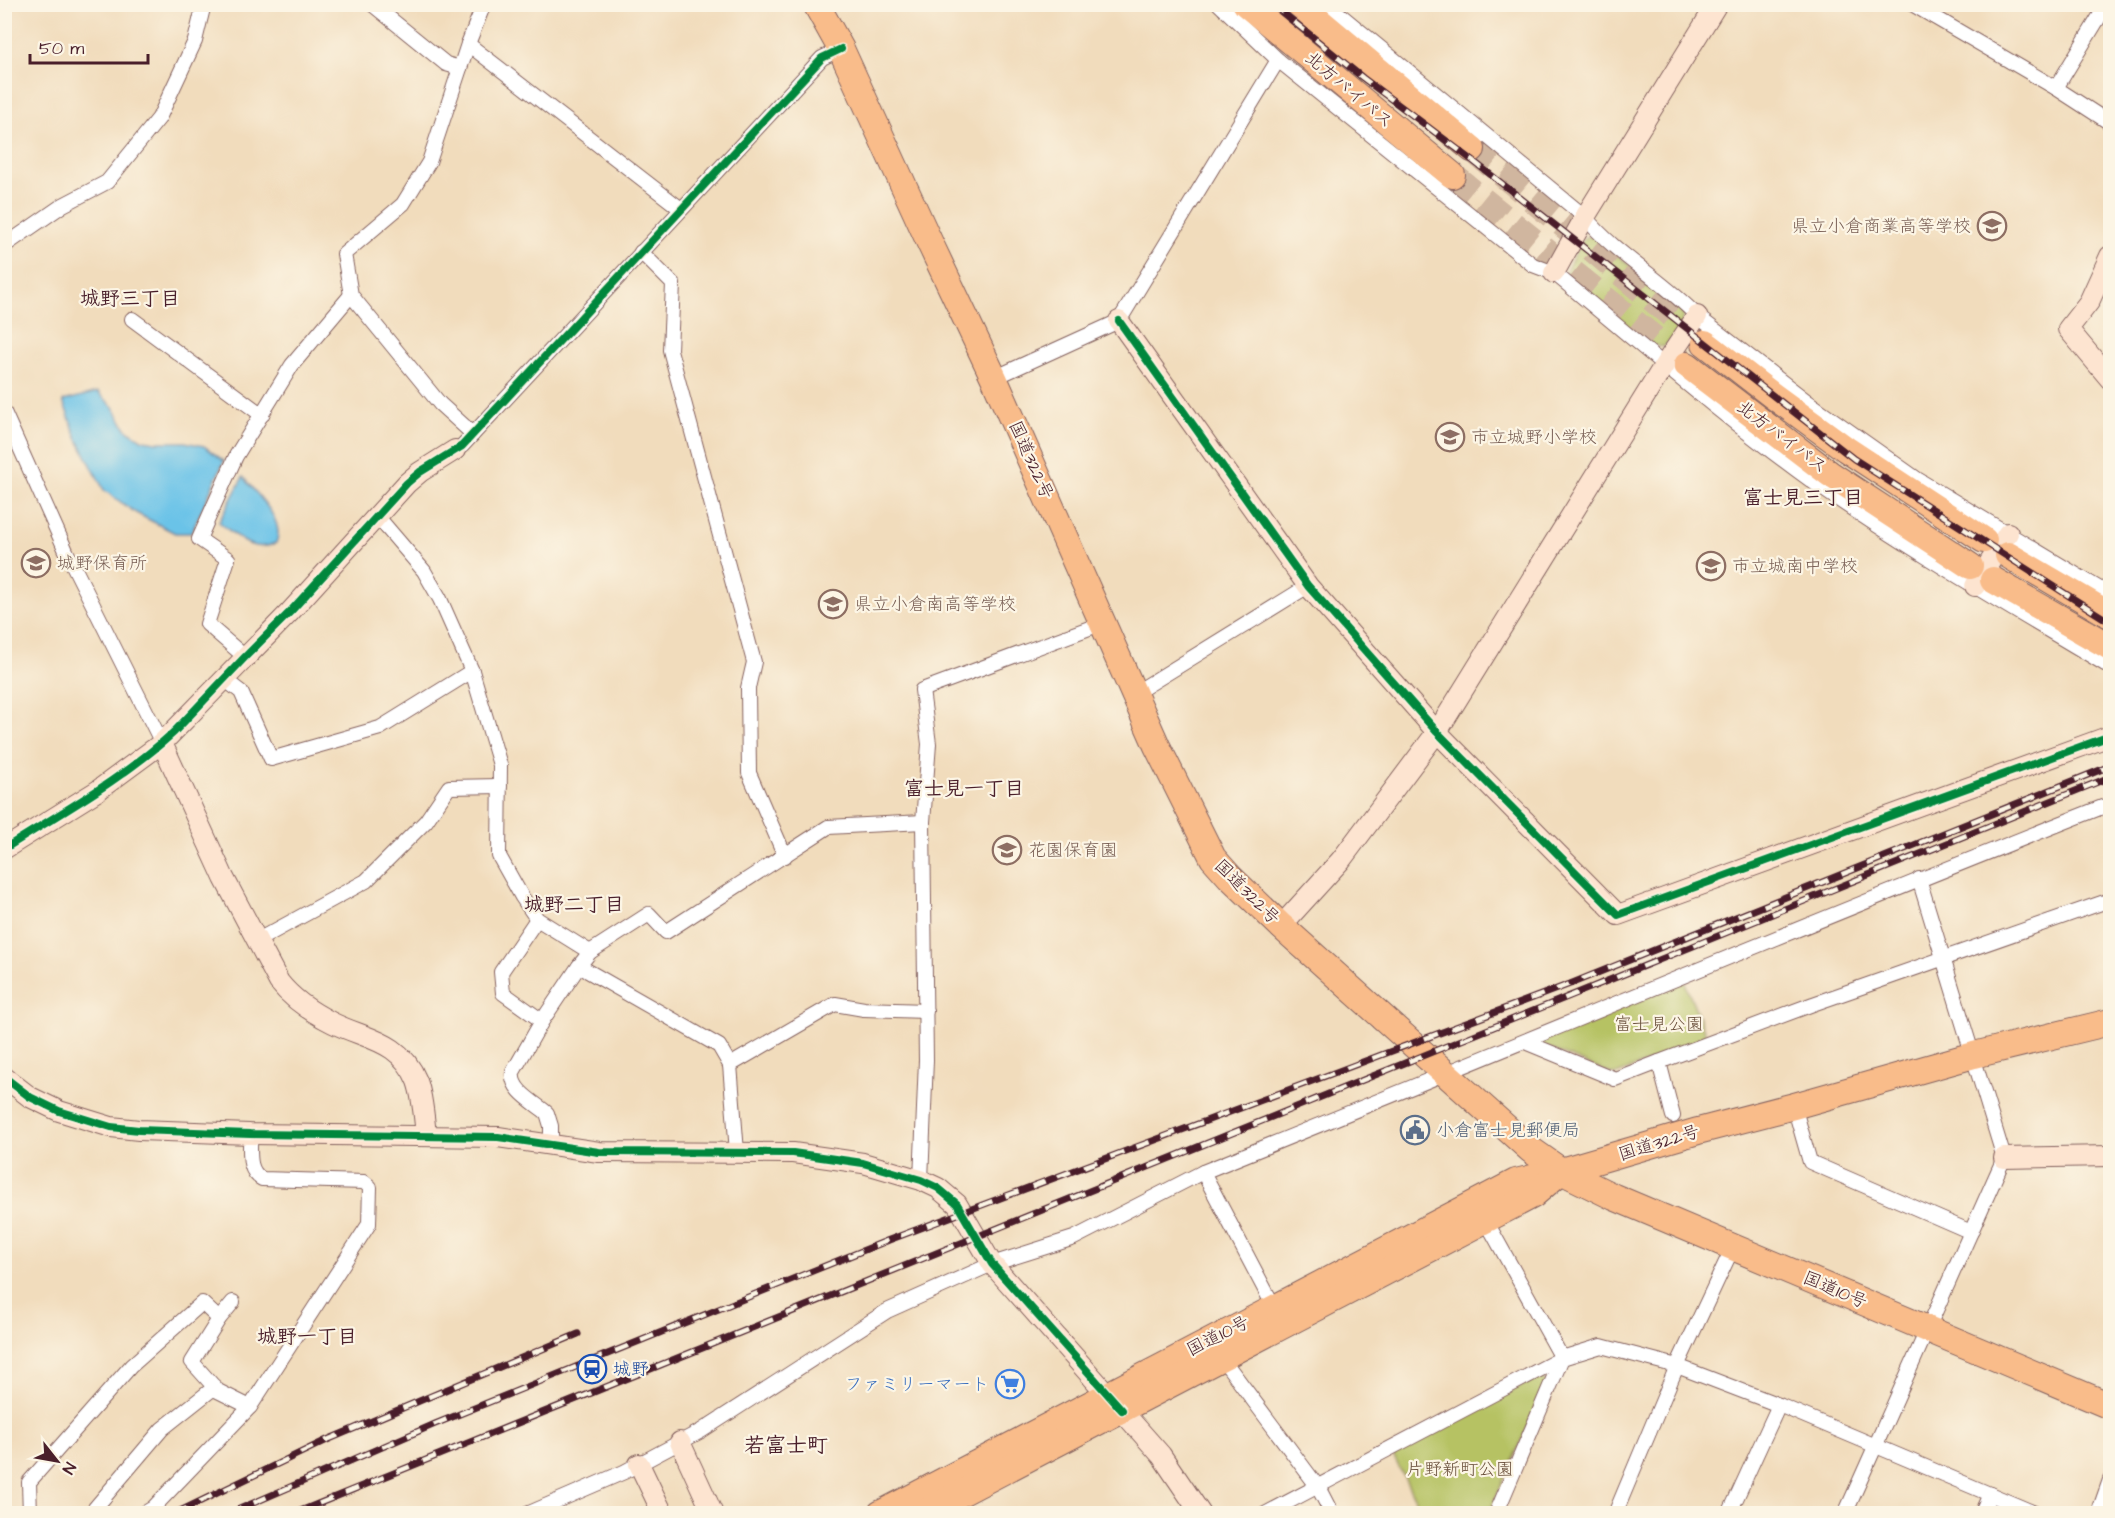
<svg xmlns="http://www.w3.org/2000/svg" width="2115" height="1518" font-family="'Architects Daughter','Klee One',sans-serif">
  <style>
    .green { fill: #b6c264; stroke: #807048; stroke-width: 1.5 }
    .water { fill: #6ac3e8; stroke: #5a718a; stroke-width: 1.5 }
    .lines { fill: none; stroke-linecap: round; stroke-linejoin: round }
    .highway-tunnel { stroke: #d0b69f; stroke-width: 26; stroke-dasharray: 26 13; stroke-linecap: butt }
    .street-casing { stroke: #84615e; stroke-width: 16 }
    .secondary-casing { stroke: #84615e; stroke-width: 22 }
    .highway-casing { stroke: #84615e; stroke-width: 28 }
    .street { stroke: #fff; stroke-width: 14 }
    .secondary { stroke: #fde4d0; stroke-width: 20 }
    .highway { stroke: #f9bc8a; stroke-width: 26 }
    .rail-casing { stroke: #4a1f2b; stroke-width: 7 }
    .rail { stroke: #fcf5e5; stroke-width: 4.5; stroke-dasharray: 14; stroke-linecap: butt }
    .cycleway-casing { stroke: #fcf5e5; stroke-width: 11 }
    .cycleway { stroke: #00873e; stroke-width: 8 }
    .labels { text-anchor: middle; dominant-baseline: central; stroke-width: 4.5; stroke-linejoin: round; paint-order: stroke }
    .street-label { font-size: 18px; fill: #4a1f2b; stroke: #fcf5e5 }
    .education-label { font-size: 18px; fill: #785e54; stroke: #fcf5e5; text-anchor: start }
    .park-label { font-size: 18px; fill: #6a503c; stroke: #fcf5e5 }
    .service-label { font-size: 18px; fill: #4e5e75; stroke: #fcf5e5; text-anchor: start }
    .transit-label { font-size: 18px; fill: #164399; stroke: #fcf5e5; text-anchor: start }
    .shop-label { font-size: 18px; fill: #366cbe; stroke: #fcf5e5; text-anchor: end }
    .neighbourhood-label { font-size: 20px; font-weight: bold; fill: #4a1f2b; stroke: #fcf5e5 }
    .quarter-label { font-size: 21px; font-weight: bold; fill: #4a1f2b; stroke: #fcf5e5 }
  </style>
  <rect width="100%" height="100%" fill="#fcf5e5"/>
  <filter id="ink" filterUnits="userSpaceOnUse"><feTurbulence type="fractalNoise" baseFrequency=".0167" numOctaves="2"/><feDisplacementMap in="SourceGraphic" scale="12" xChannelSelector="R" yChannelSelector="G"/><feConvolveMatrix kernelMatrix="1 2 1 2 8 2 1 2 1" color-interpolation-filters="sRGB"/></filter>
  <filter id="wash" filterUnits="userSpaceOnUse"><feTurbulence type="fractalNoise" baseFrequency=".008" numOctaves="4" result="noise"/><feDisplacementMap in="SourceGraphic" scale="24" xChannelSelector="R" yChannelSelector="G"/><feGaussianBlur stdDeviation="1.35" result="paint"/><feColorMatrix in="noise" values="0 0 0 0 0 0 0 0 0 0 0 0 0 0 0 0 0 1.4 0 .05"/><feComposite in="paint" operator="in"/></filter>
  <g filter="url(#wash)">
    <rect width="100%" height="100%" fill="#f1dcbc"/>
    <g class="green">
      <path d="M1594,236L1684,310C1685,323 1673,341 1662,347L1651,345L1568,278L1566,270L1583,240L1586,237Z"/>
      <polygon points="1684,980 1708,1040 1614,1075 1533,1042"/>
      <polygon points="1540,1376 1547,1383 1489,1513 1422,1513 1392,1453"/>
    </g>
    <g class="water">
      <polygon points="98,392 113,407 127,430 143,440 157,442 185,442 204,446 224,461 191,533 175,533 136,513 104,490 77,438 63,401"/>
      <path d="M243,477C256,494 286,520 276,543C251,554 238,537 219,522Z"/>
    </g>
  </g>
  <g filter="url(#ink)">
    <g class="lines">
      <g class="highway-tunnel">
        <polyline points="1472,149 1705,343"/>
        <polyline points="1452,175 1687,365"/>
      </g>
      <g class="street-casing">
        <g id="street">
          <polyline points="372,4 446,64 460,68"/>
          <path d="M1219,4L1278,60L1533,265L1554,273C1640,344 1725,419 1816,484C1911,551 2012,608 2110,667"/>
          <path d="M1327,4L1585,217C1616,255 1663,280 1697,316L1808,402L1917,479L2110,595"/>
          <polyline points="1912,4 2056,88 2110,123"/>
          <polyline points="468,44 681,209"/>
          <polyline points="2056,88 2107,4"/>
          <polyline points="4,246 63,205 107,182 159,118 195,41 204,4"/>
          <polyline points="641,252 673,284 670,350 754,662 748,688 749,773 785,856"/>
          <polyline points="132,319 262,415"/>
          <polyline points="994,378 1119,321 1278,60"/>
          <polyline points="4,412 67,553 162,743"/>
          <polyline points="473,434 440,404 351,295 344,254 403,204 429,162 468,44 484,4"/>
          <polyline points="455,450 462,446 822,58 841,49"/>
          <polyline points="377,516 424,571 440,599 472,671 500,765 499,856 522,897 537,919 590,952"/>
          <polyline points="245,657 207,624 228,559 199,539 236,456 292,365 351,295"/>
          <polyline points="224,679 241,692 271,759 380,728 472,671"/>
          <polyline points="1135,693 1308,586"/>
          <polyline points="537,919 501,972 503,993 542,1021"/>
          <polyline points="258,940 366,881 426,821 449,787 500,786"/>
          <polyline points="1525,1042 1615,1079 1659,1062"/>
          <polyline points="730,1065 835,1004 864,1009 926,1011"/>
          <polyline points="1794,1106 1810,1162 1971,1232"/>
          <polyline points="1673,1116 1659,1062 1813,1004 2110,900"/>
          <path d="M551,1145V1126L547,1113C534,1102 510,1090 513,1072L542,1021L579,966"/>
          <polyline points="737,1152 730,1065 719,1046 579,966 590,952 649,914 666,932 828,827 923,822"/>
          <path d="M1203,1172C1506,1050 1807,923 2110,804"/>
          <polyline points="921,1180 926,1060 923,822 929,744 922,690 1103,623"/>
          <polyline points="1485,1219 1562,1358"/>
          <polyline points="233,1302 219,1319 192,1362 218,1391 250,1407"/>
          <polyline points="1221,1357 1318,1487 1332,1514"/>
          <polyline points="30,1514 29,1482 131,1366 202,1303 219,1319"/>
          <polyline points="90,1514 162,1429 215,1387"/>
          <path d="M143,1514L153,1508L250,1407L369,1224L370,1187L364,1182L262,1179C246,1170 251,1150 250,1134"/>
          <polyline points="527,1514 624,1472 701,1431 887,1311 992,1264 1074,1238 1203,1172 1274,1307"/>
          <polyline points="1265,1514 1562,1358 1601,1346 1677,1366 1779,1405 2037,1514"/>
          <polyline points="1496,1514 1562,1358"/>
          <polyline points="1615,1514 1677,1366 1733,1247"/>
          <polyline points="1729,1514 1779,1405"/>
          <polyline points="1845,1514 2004,1158 1919,879"/>
          <polyline points="1981,1514 1990,1494"/>
          <polyline points="2098,1514 2110,1480"/>
        </g>
      </g>
      <g class="secondary-casing">
        <g id="secondary">
          <polyline points="2110,256 2089,302 2068,329 2110,379"/>
          <polyline points="1554,273 1585,217 1717,4"/>
          <polyline points="1119,321 1308,586 1437,732 1618,915 2110,736"/>
          <polyline points="1975,586 2008,533"/>
          <path d="M162,743L224,878L279,982C293,1000 313,1013 333,1023C368,1040 400,1040 417,1081C423,1098 424,1118 426,1135"/>
          <polyline points="4,849 97,791 162,743 290,612 407,483 420,472 455,450"/>
          <polyline points="1281,926 1341,860 1437,732 1665,364 1697,316"/>
          <polyline points="4,1077 30,1097 59,1111 111,1127 139,1130 250,1134 498,1137 599,1152 793,1153 863,1163 921,1180 938,1188 957,1204 992,1264 1161,1455 1201,1514"/>
          <polyline points="2004,1158 2110,1156"/>
          <polyline points="680,1442 713,1514"/>
          <polyline points="639,1464 663,1514"/>
        </g>
      </g>
      <g class="highway-casing">
        <g id="highway">
          <polyline points="816,4 841,49 929,241 994,378 1157,746 1213,858 1230,877 1281,926 1531,1150 1561,1171 1614,1197 2110,1406"/>
          <polyline points="1246,4 1452,175"/>
          <polyline points="1299,4 1472,149"/>
          <polyline points="1705,343 1772,395 1846,449 1984,540"/>
          <polyline points="1687,365 1830,474 1970,566"/>
          <polyline points="2008,555 2110,615"/>
          <polyline points="1993,580 2110,647"/>
          <polyline points="880,1514 1516,1182 1561,1171 1698,1131 1794,1106 1974,1055 2110,1022"/>
          <polyline points="921,1514 1533,1195 1554,1177"/>
        </g>
      </g>
      <use href="#street" class="street"/>
      <use href="#secondary" class="secondary"/>
      <use href="#highway" class="highway"/>
      <g class="rail-casing">
        <g id="rail">
          <polyline points="1272,4 1363,78 1468,157 1854,459 2110,622"/>
          <polyline points="174,1514 327,1440 578,1334"/>
          <polyline points="228,1514 435,1424 889,1240 1570,984 2110,766"/>
          <polyline points="293,1514 2110,777"/>
        </g>
      </g>
      <use href="#rail" class="rail"/>
      <g class="cycleway-casing">
        <g id="cycleway">
          <polyline points="1119,321 1308,586 1437,732 1618,915 2110,736"/>
          <path d="M4,849C62,812 123,779 174,732L245,657L290,612L407,483L420,472L462,446L822,58L841,49"/>
          <polyline points="4,1077 30,1097 59,1111 111,1127 139,1130 250,1134 498,1137 599,1152 793,1153 863,1163 921,1180 938,1188 957,1204 992,1264 1122,1410"/>
        </g>
      </g>
      <use href="#cycleway" class="cycleway"/>
    </g>
  </g>
  <defs>
    <g id="school-ring" transform="scale(1.5)"><circle r="9.5" fill="#fcf5e5" stroke="#8d6e63" stroke-width="1.5"/><path d="M0-5L7-2L0 1L-7-2ZM-4 1L0 2.5L4 1V4Q0 6-4 4Z" fill="#8d6e63"/></g>
    <g id="civic-ring" transform="scale(1.5)"><circle r="9.5" fill="#fcf5e5" stroke="#5c6f8a" stroke-width="1.5"/><path d="M-.6-6.5H3V-4.5H.6V-3L4-1V1h2V6H-6V1h2V-1L-.6-3ZM-1.2 2.5V6h2.4V2.5Z" fill="#5c6f8a"/></g>
    <g id="station-ring" transform="scale(1.5)"><circle r="9.5" fill="#fcf5e5" stroke="#1a4fb4" stroke-width="1.5"/><path d="M-3-6H3Q5-6 5-4V2Q5 4 3 4L4.5 6H3L1.5 4h-3L-3 6H-4.5L-3 4Q-5 4-5 2V-4Q-5-6-3-6ZM-3.5-4v3h7v-3ZM-3.5 1v1.5H-2V1ZM2 1v1.5H3.5V1Z" fill="#1a4fb4"/></g>
    <g id="supermarket-ring" transform="scale(1.5)"><circle r="9.5" fill="#fcf5e5" stroke="#3f7fe0" stroke-width="1.5"/><path d="M-6-5.5h2.5l.6 2H6L4.5 2H-2.5L-4.4-4H-6ZM-1.5 3.2a1.3 1.3 0 1 0 .1 0ZM3 3.2a1.3 1.3 0 1 0 .1 0Z" fill="#3f7fe0"/></g>
  </defs>
  <g fill-rule="evenodd">
    <use href="#school-ring" x="1992" y="226"/>
    <use href="#school-ring" x="1450" y="437"/>
    <use href="#school-ring" x="36" y="563"/>
    <use href="#school-ring" x="1711" y="566"/>
    <use href="#school-ring" x="833" y="604"/>
    <use href="#school-ring" x="1007" y="850"/>
    <use href="#civic-ring" x="1415" y="1130"/>
    <use href="#station-ring" x="592" y="1369"/>
    <use href="#supermarket-ring" x="1010" y="1384"/>
  </g>
  <g class="labels">
    <g class="street-label">
      <text transform="translate(1349 90) rotate(40)">北方バイパス</text>
      <text transform="translate(1782 437) rotate(37)">北方バイパス</text>
      <text transform="translate(1031 460) rotate(66)">国道322号</text>
      <text transform="translate(1247 892) rotate(45)">国道322号</text>
      <text transform="translate(1659 1143) rotate(-17)">国道322号</text>
      <text transform="translate(1835 1290) rotate(23)">国道10号</text>
      <text transform="translate(1218 1336) rotate(-27)">国道10号</text>
    </g>
    <g class="education-label">
      <text x="1971" y="226" text-anchor="end">県立小倉商業高等学校</text>
      <text x="1471" y="437">市立城野小学校</text>
      <text x="57" y="563">城野保育所</text>
      <text x="1732" y="566">市立城南中学校</text>
      <text x="854" y="604">県立小倉南高等学校</text>
      <text x="1028" y="850">花園保育園</text>
    </g>
    <g class="park-label">
      <text x="1659" y="1024">富士見公園</text>
      <text x="1460" y="1469">片野新町公園</text>
    </g>
    <g class="service-label">
      <text x="1436" y="1130">小倉富士見郵便局</text>
    </g>
    <g class="transit-label">
      <text x="613" y="1369">城野</text>
    </g>
    <g class="shop-label">
      <text x="989" y="1384">ファミリーマート</text>
    </g>
    <g class="neighbourhood-label">
      <text x="130" y="299">城野三丁目</text>
      <text x="1803" y="498">富士見三丁目</text>
      <text x="964" y="789">富士見一丁目</text>
      <text x="574" y="905">城野二丁目</text>
      <text x="307" y="1337">城野一丁目</text>
    </g>
    <g class="quarter-label">
      <text x="786" y="1445">若富士町</text>
    </g>
  </g>
  <rect width="2115" height="1518" fill="none" stroke="#fcf5e5" stroke-width="24"/>
  <g transform="translate(57 1461) rotate(121)" stroke="#fcf5e5" stroke-width="4.5" paint-order="stroke">
  <path d="M0-4.5L10 22L0 15L-10 22Z" fill="#4a1f2b"/>
  <text y="-9" font-size="16" font-weight="bold" text-anchor="middle" fill="#4a1f2b">N</text>
  </g>
  <path d="M30 54v9h118v-9" fill="none" stroke="#4a1f2b" stroke-width="3"/>
  <text x="39" y="54" font-size="18" fill="#4a1f2b" stroke="#fcf5e5" stroke-width="4.5" paint-order="stroke">50 m</text>
</svg>
